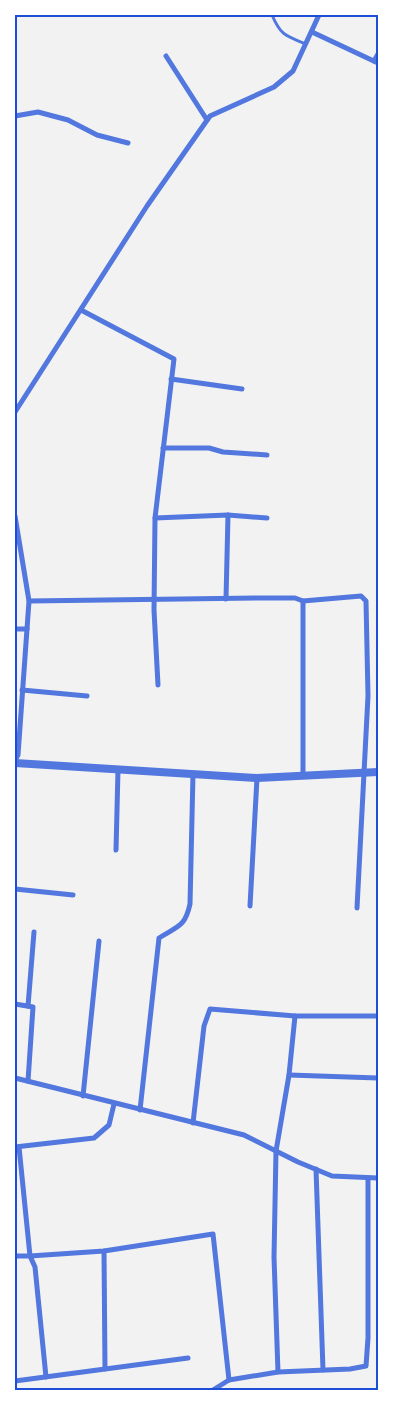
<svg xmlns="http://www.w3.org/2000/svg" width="393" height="1405" font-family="'Noto Serif',serif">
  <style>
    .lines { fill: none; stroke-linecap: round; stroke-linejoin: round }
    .service { stroke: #5277de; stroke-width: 3 }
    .minor { stroke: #5277de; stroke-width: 5 }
    .tertiary { stroke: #5277de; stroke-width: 8 }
    .neatline { fill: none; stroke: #1d4ed8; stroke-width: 2 }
  </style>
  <rect width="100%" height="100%" fill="#f2f2f2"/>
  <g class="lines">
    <path class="service" d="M272,15C281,36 286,36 306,44"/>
    <g class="minor">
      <polyline points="312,32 378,63"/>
      <polyline points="166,56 207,120"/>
      <polyline points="374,61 378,54"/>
      <polyline points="15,116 38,112 68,120 97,135 128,143"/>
      <polyline points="81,310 174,359 155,518 154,610 158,685"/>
      <polyline points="171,379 242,389"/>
      <polyline points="15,412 147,206 210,116 274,87 293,71 319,15"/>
      <polyline points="163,448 209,448 223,452 267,455"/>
      <polyline points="15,516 29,601 18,755 15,761"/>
      <polyline points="155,518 228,515 267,518"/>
      <polyline points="226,599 228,515"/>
      <polyline points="29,601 260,598 295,598 303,601 361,596 366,601 368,696 357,908"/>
      <polyline points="303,601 303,776"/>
      <polyline points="15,629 27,629"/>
      <polyline points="22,690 87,696"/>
      <polyline points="116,850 118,770"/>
      <polyline points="15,889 73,895"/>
      <polyline points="250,906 257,778"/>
      <polyline points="15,1004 33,1007 28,1081"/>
      <polyline points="28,1006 34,932"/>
      <polyline points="289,1075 378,1078"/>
      <polyline points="15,1078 244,1135 298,1162 332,1176 378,1178"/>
      <polyline points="83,1096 99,941"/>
      <path d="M140,1110L159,938C178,926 185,927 190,904L193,774"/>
      <polyline points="193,1123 204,1026 210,1009 295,1016 378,1016"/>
      <polyline points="15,1147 94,1138 109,1125 114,1104"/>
      <polyline points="19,1147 30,1256 104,1251 213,1234 229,1380"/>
      <polyline points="316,1169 323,1370"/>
      <polyline points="104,1251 105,1369"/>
      <polyline points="15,1256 30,1256 35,1267 46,1377"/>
      <polyline points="278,1372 274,1257 276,1151 289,1075 295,1016"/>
      <polyline points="15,1381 188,1358"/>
      <polyline points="213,1390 229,1380 278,1372 350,1369 366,1366 368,1338 368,1178"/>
    </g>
    <polyline class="tertiary" points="15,763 257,778 378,772"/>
  </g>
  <rect width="393" height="1405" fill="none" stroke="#ffffff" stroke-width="32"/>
  <rect x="16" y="16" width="361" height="1373" class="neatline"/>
</svg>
